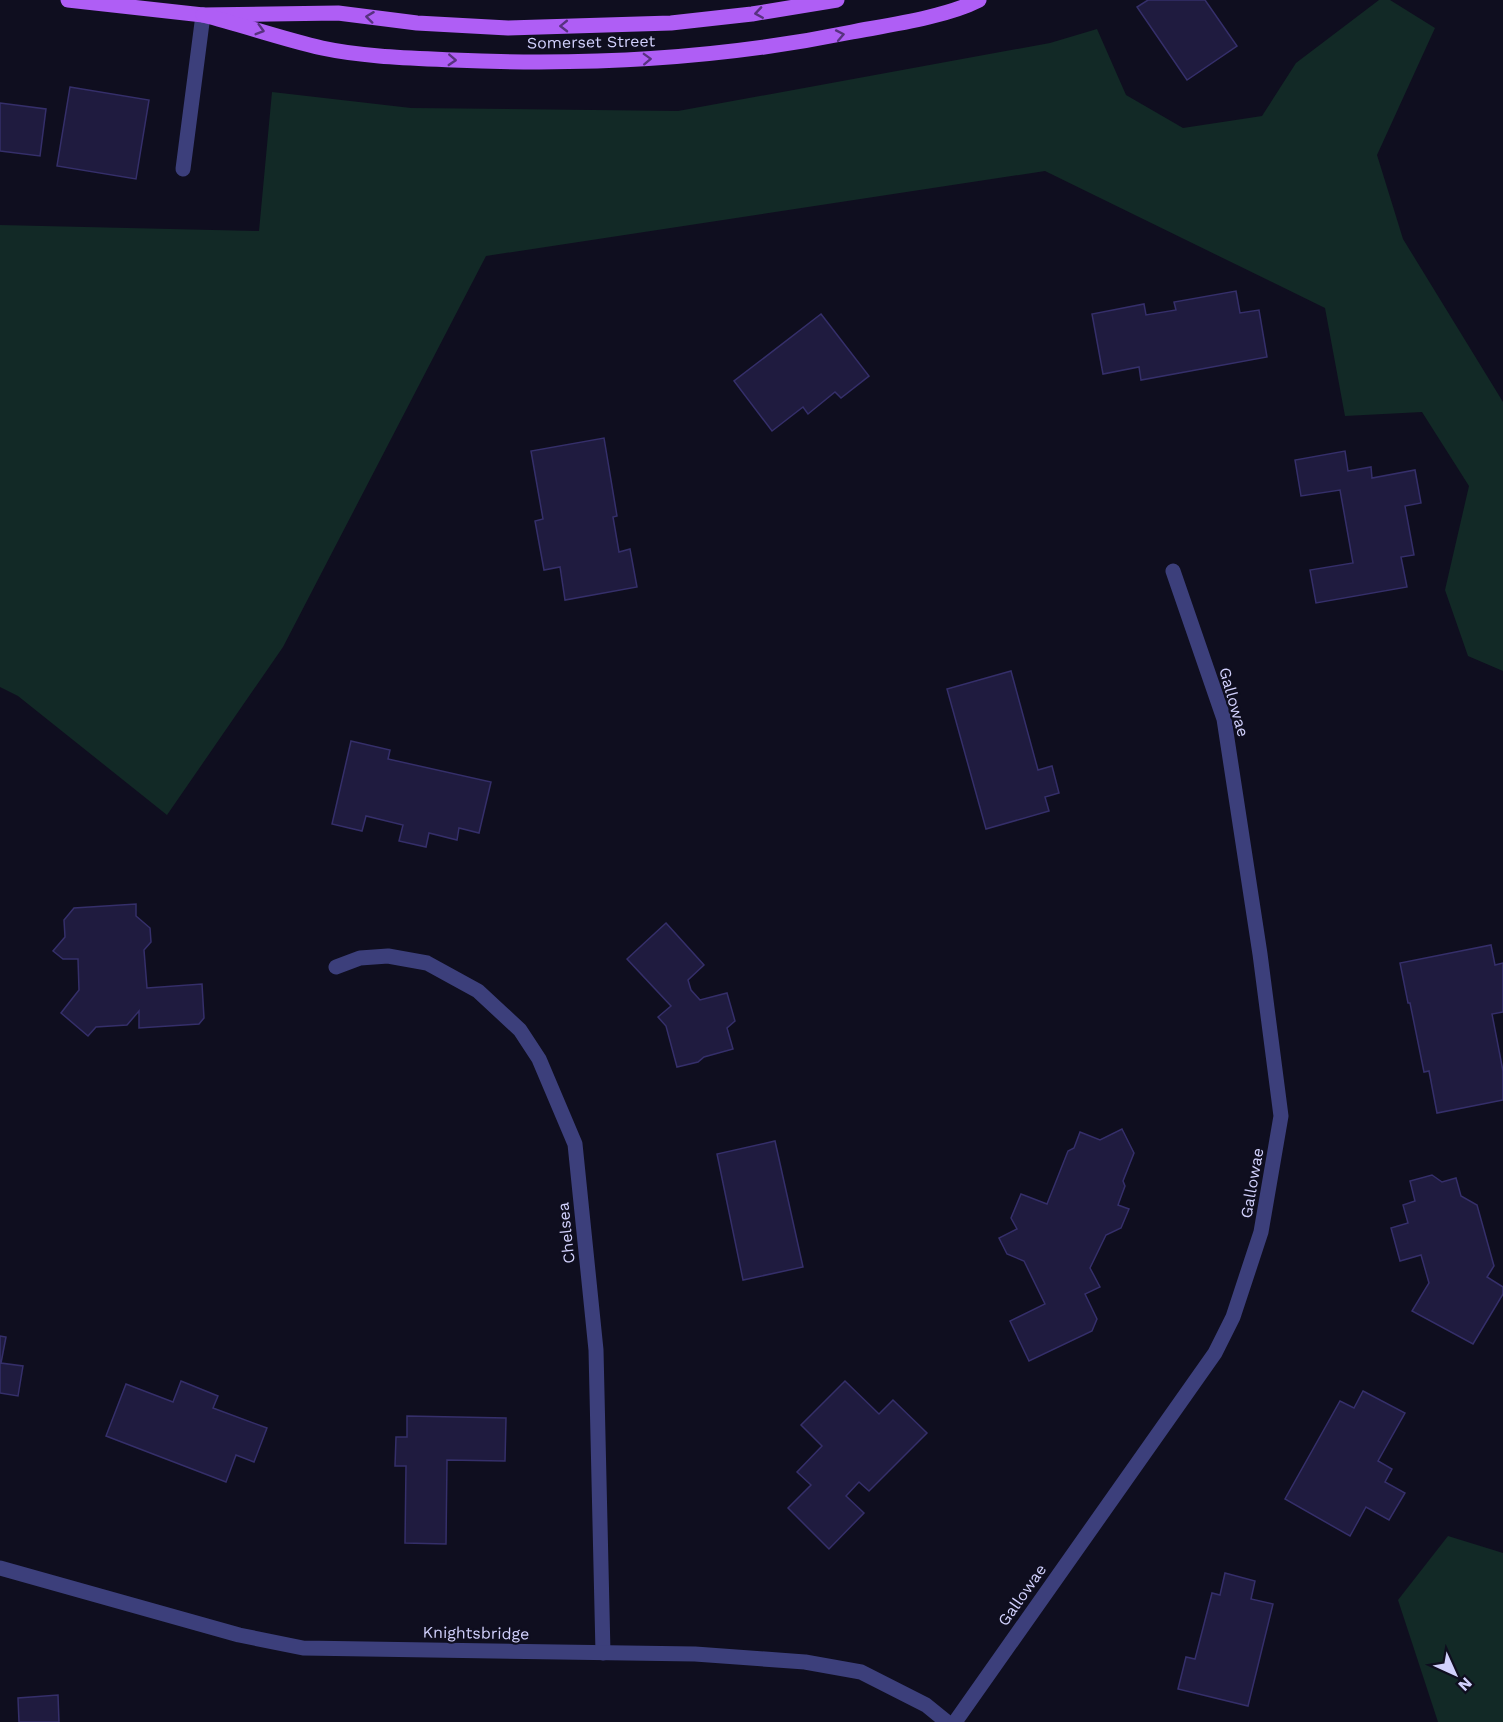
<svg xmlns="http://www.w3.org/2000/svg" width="1503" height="1722" font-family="'Work Sans',sans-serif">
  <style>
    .green { fill: #122926 }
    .building { fill: #1f1b3f; stroke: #352f6a; stroke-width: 1.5 }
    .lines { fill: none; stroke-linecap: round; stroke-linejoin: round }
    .minor { stroke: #3c3f7b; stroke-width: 15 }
    .major { stroke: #af5ef5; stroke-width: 15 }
    .oneway { stroke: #57327f }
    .labels { text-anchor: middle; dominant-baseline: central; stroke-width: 4.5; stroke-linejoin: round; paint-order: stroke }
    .street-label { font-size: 16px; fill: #d1d0fc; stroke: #0f0e1f }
  </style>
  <rect width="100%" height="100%" fill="#0f0e1f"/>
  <g class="green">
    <polygon points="1379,0 1390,0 1435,28 1377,155 1403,239 1503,402 1503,671 1468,656 1445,590 1469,486 1422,412 1345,416 1325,308 1045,171 486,256 283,647 167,815 18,696 0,687 0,225 259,231 272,92 411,108 678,111 1050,43 1097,29 1126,95 1183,128 1262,116 1296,63"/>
    <polygon points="1448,1536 1503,1553 1503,1722 1438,1722 1398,1600"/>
  </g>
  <g class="building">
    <polygon points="1148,0 1205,0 1237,46 1187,80 1137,7"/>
    <polygon points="70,87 149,100 136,179 57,166"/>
    <polygon points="0,103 46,109 40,156 0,151"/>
    <polygon points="1236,291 1240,313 1259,310 1267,357 1141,380 1139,367 1103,374 1092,314 1144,304 1146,315 1176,310 1174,302"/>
    <polygon points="821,314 869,376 841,398 835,392 808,414 803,407 772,431 734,381"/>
    <polygon points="604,438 617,516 613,517 619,552 630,549 637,587 565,600 560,567 544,570 535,521 543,519 531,451"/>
    <polygon points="1345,451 1348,471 1371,467 1372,478 1415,470 1421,503 1405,506 1414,555 1401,557 1407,587 1316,603 1310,570 1353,563 1340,490 1301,496 1295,460"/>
    <polygon points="1011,671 1038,770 1052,766 1059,793 1045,797 1049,811 986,829 947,689"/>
    <polygon points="351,741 390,750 388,759 491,782 479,833 459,828 457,840 429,833 426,847 399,841 403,825 366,816 362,831 332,824"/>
    <polygon points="136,904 136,916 150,928 151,942 144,950 147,988 202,984 204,1018 199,1024 139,1028 139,1011 127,1025 96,1027 88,1036 61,1013 79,990 78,959 63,959 53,951 65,937 64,920 74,908"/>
    <polygon points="666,923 704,965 688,980 691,990 700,1000 727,993 735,1021 727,1028 733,1049 704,1057 698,1062 677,1067 666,1026 658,1017 671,1006 627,959"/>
    <polygon points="1491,945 1495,965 1503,963 1503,1012 1492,1014 1503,1071 1503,1100 1437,1113 1429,1071 1424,1072 1410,1003 1408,1003 1400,963"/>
    <polygon points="1122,1129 1134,1153 1123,1181 1125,1186 1118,1205 1129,1209 1121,1228 1106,1235 1090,1268 1100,1287 1085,1294 1097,1319 1092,1331 1029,1361 1010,1321 1045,1304 1024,1261 1007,1254 999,1238 1017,1229 1011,1218 1021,1194 1047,1204 1068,1151 1074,1148 1080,1132 1100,1140"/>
    <polygon points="775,1141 803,1267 743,1280 717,1154"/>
    <polygon points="1432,1175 1442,1182 1456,1178 1461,1196 1477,1205 1494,1266 1487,1277 1503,1287 1503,1294 1473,1344 1412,1311 1429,1283 1421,1255 1400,1261 1391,1228 1408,1223 1403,1205 1415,1201 1410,1181"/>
    <polygon points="0,1336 6,1337 1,1363 23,1366 18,1396 0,1393"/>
    <polygon points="181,1381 218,1396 213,1408 267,1428 254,1462 236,1455 226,1482 106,1436 126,1384 173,1402"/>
    <polygon points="845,1381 879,1414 893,1400 927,1433 869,1491 859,1482 846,1496 864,1513 829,1549 788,1508 811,1485 797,1472 822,1446 801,1425"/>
    <polygon points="1363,1391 1405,1413 1378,1461 1392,1469 1385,1482 1405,1493 1389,1520 1366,1507 1350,1536 1285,1499 1340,1401 1354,1408"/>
    <polygon points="407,1416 506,1418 505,1461 447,1460 446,1544 405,1543 406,1466 395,1466 396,1437 407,1437"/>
    <polygon points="1225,1573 1255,1581 1251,1599 1273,1604 1248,1706 1178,1689 1186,1657 1195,1659 1212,1593 1220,1595"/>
    <polygon points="58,1695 59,1722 19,1722 18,1698"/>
  </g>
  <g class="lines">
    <g class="minor">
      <polyline points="183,169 203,15"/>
      <polyline points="336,967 360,958 388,956 427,963 478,991 520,1030 539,1059 575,1144 596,1350 603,1653"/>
      <polyline points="0,1568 239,1635 303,1648 695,1654 805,1662 861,1672 926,1705 947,1722"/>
      <polyline points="955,1722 1215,1353 1233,1317 1261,1232 1281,1116 1260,954 1224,719 1173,571"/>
    </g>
    <g class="major">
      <polyline points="68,0 203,15 338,13 417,23 508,28 671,23 752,14 837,0"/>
      <path d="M203,15C243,25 282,39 322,48C364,57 410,58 453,60C587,66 720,59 852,32C889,25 946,17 979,0"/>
    </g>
  </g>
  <defs><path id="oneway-chevron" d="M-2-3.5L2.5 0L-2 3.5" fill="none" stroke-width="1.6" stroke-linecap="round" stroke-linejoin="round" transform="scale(1.5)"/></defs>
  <g class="oneway">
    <use href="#oneway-chevron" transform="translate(759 13) rotate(171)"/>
    <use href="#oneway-chevron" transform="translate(370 17) rotate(-173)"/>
    <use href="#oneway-chevron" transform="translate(564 26) rotate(179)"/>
    <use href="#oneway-chevron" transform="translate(260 30) rotate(16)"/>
    <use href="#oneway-chevron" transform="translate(840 35) rotate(-11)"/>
    <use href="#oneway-chevron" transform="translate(647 59) rotate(-2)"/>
    <use href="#oneway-chevron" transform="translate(452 60) rotate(3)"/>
  </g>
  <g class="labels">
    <g class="street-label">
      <text transform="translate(591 42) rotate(-1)">Somerset Street</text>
      <text transform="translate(1234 702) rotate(74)">Gallowae</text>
      <text transform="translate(1252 1183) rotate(-80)">Gallowae</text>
      <text transform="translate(566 1233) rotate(-96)">Chelsea</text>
      <text transform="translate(1022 1595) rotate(-55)">Gallowae</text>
      <text transform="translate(476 1633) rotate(1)">Knightsbridge</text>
    </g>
  </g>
  <g transform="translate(1455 1674) rotate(135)" stroke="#0f0e1f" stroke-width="4.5" paint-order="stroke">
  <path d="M0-4.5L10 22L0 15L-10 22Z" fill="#d1d0fc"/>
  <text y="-9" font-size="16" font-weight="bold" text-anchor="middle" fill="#d1d0fc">N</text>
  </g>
</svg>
